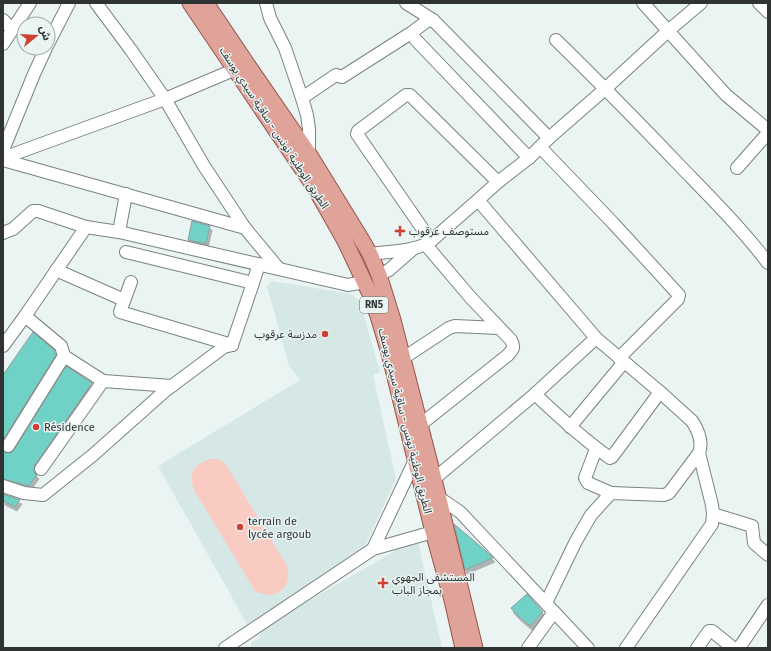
<svg xmlns="http://www.w3.org/2000/svg" width="771" height="651" font-family="'Fira Sans','Noto Sans Arabic',sans-serif">
  <style>
    .built { fill: #d5e8e6 }
    .green { fill: #facbc3 }
    .building { fill: #6fd2c7; stroke: #919a99; filter: url(#shadow) }
    .lines { fill: none; stroke-linecap: round; stroke-linejoin: round }
    .minor-casing { stroke: #7a8382; stroke-width: 14 }
    .major-casing { stroke: #95544a; stroke-width: 17 }
    .minor { stroke: #fff; stroke-width: 12 }
    .major { stroke: #e0a39a; stroke-width: 15 }
    .poi-dot { fill: #cf4232; stroke: #eaf4f3; stroke-width: 1.5 }
    .labels { text-anchor: middle; dominant-baseline: central; stroke-width: 3; stroke-linejoin: round; paint-order: stroke }
    .shield { fill: #eaf4f3; stroke: #676d6d; stroke-width: 1 }
    .shield-label { font-size: 10px; font-weight: bold; fill: #2f3333 }
    .street-label { font-size: 11px; fill: #2f3333; stroke: #eaf4f3 }
    .poi-label { font-size: 11px; fill: #2f3333; stroke: #eaf4f3; text-anchor: start }
  </style>
  <defs>
    <filter id="shadow"><feDropShadow dx="2" dy="4" stdDeviation="0" flood-color="#0004"/></filter>
  </defs>
  <rect width="100%" height="100%" fill="#eaf4f3"/>
  <g class="built">
    <polygon points="272,281 351,294 360,301 380,372 373,375 396,479 362,553 247,624 158,466 300,380 289,366 267,286"/>
    <polygon points="417,538 442,648 250,648 252,642 259,638 262,628"/>
  </g>
  <path class="green" d="M210,459H218L225,463L286,564C294,587 277,602 255,591L194,490C188,474 193,464 210,459Z"/>
  <g class="building">
    <polygon points="192,221 210,226 206,244 188,240"/>
    <polygon points="33,332 54,350 56,355 3,440 3,375"/>
    <polygon points="66,366 92,383 35,465 34,468 34,472 37,475 29,486 3,479 3,451 8,453 12,452 14,450"/>
    <polygon points="3,494 20,500 15,507 3,501"/>
    <polygon points="454,524 486,551 493,558 465,570"/>
    <polygon points="527,594 543,612 530,626 518,616 511,608"/>
  </g>
  <g class="lines">
    <g class="minor-casing">
      <g id="minor">
        <polyline points="96,3 131,50 165,99 204,166 245,228 279,269"/>
        <polyline points="266,3 270,18 285,48 302,98 307,115 309,129 309,154"/>
        <polyline points="406,3 433,20 549,138"/>
        <polyline points="643,3 726,95 768,130"/>
        <polyline points="759,3 768,12"/>
        <polyline points="3,20 12,29"/>
        <polyline points="415,39 529,158"/>
        <path d="M556,40C599,82 641,125 682,168C712,199 742,229 768,263"/>
        <polyline points="3,44 30,3"/>
        <polyline points="48,44 69,3"/>
        <polyline points="302,98 336,75 342,77 411,33 427,21 433,20"/>
        <polyline points="540,147 613,223 679,295 678,299 619,358"/>
        <polyline points="3,150 34,74 46,48"/>
        <polyline points="3,158 165,99 236,69"/>
        <polyline points="3,160 245,228"/>
        <polyline points="737,168 768,133"/>
        <path d="M478,200L596,338L660,392L692,421C698,430 703,442 699,453L669,493L664,495L611,493L591,515L576,541L546,603"/>
        <polyline points="119,232 126,194"/>
        <polyline points="3,233 13,229 33,211 38,211 86,227 119,232 348,285 364,282"/>
        <polyline points="431,241 357,134 358,131 406,95 410,95 498,182"/>
        <polyline points="126,252 253,283"/>
        <path d="M370,254C389,251 415,252 431,241L478,200L498,182L529,158L549,138L605,89L668,31L701,3"/>
        <polyline points="56,270 124,300"/>
        <polyline points="379,275 389,270 414,248"/>
        <polyline points="131,282 120,312 232,345"/>
        <polyline points="232,345 253,283 259,264"/>
        <polyline points="3,346 25,316 86,227"/>
        <polyline points="402,357 408,355 449,328 455,326 498,328"/>
        <polyline points="103,381 172,386"/>
        <path d="M535,394C559,417 583,439 610,458L612,457L660,392"/>
        <path d="M420,425L508,355C513,349 515,348 511,340L471,298L426,245"/>
        <polyline points="570,427 624,362"/>
        <polyline points="8,446 64,356 61,346 25,316"/>
        <polyline points="596,449 585,478 588,483 611,493"/>
        <polyline points="41,469 103,381 64,356"/>
        <polyline points="434,479 535,394 596,338"/>
        <polyline points="3,486 24,493 43,495 93,455 165,391 224,347 232,345"/>
        <polyline points="438,497 460,512 588,648"/>
        <polyline points="713,514 752,526 754,543 768,555"/>
        <polyline points="373,549 415,460"/>
        <polyline points="225,648 373,549 433,532"/>
        <polyline points="528,648 554,612"/>
        <polyline points="626,648 712,524 713,514 712,505 699,453"/>
        <polyline points="697,648 709,631 712,631 733,648"/>
        <polyline points="739,648 768,605"/>
      </g>
    </g>
    <g class="major-casing">
      <g id="major">
        <polyline points="190,3 315,188 345,241 371,296 379,319 389,353 433,532 452,600 463,648"/>
        <polyline points="206,3 247,64 309,154 360,237 370,254 379,275 393,320 434,479 475,648"/>
      </g>
    </g>
    <use href="#minor" class="minor"/>
    <use href="#major" class="major"/>
  </g>
  <g class="poi-dot">
    <path d="M398 225h4v4h4v4h-4v4h-4v-4h-4v-4h4z"/>
    <circle cx="325" cy="334" r="4"/>
    <circle cx="36" cy="427" r="4"/>
    <circle cx="240" cy="527" r="4"/>
    <path d="M381 577h4v4h4v4h-4v4h-4v-4h-4v-4h4z"/>
  </g>
  <g class="labels">
    <rect class="shield" x="360" y="297" width="28" height="16" rx="3"/>
    <g class="shield-label">
      <text x="374" y="305">RN5</text>
    </g>
    <g class="street-label">
      <text transform="translate(274 128) rotate(57)">الطريق الوطنية تونس - ساقية سيدي يوسف</text>
      <text transform="translate(405 421) rotate(76)">الطريق الوطنية تونس - ساقية سيدي يوسف</text>
    </g>
    <g class="poi-label">
      <text x="409" y="231">مستوصف عرقوب</text>
      <text x="317" y="334" text-anchor="end">مدزسة عرقوب</text>
      <text x="44" y="427">Résidence</text>
      <text x="248" y="521">terrain de<tspan x="248" dy="13">lycée argoub</tspan></text>
      <text x="392" y="577">المستشفى الجهوي<tspan x="392" dy="13">بمجاز الباب</tspan></text>
    </g>
  </g>
  <rect width="771" height="651" fill="none" stroke="#2f3333" stroke-width="8"/>
  <g transform="translate(36 36) rotate(72)"><circle r="19" fill="#eaf4f3" stroke="#9fa7a6"/>
  <path d="M0-3L7 15L0 10L-7 15Z" fill="#cf4232"/>
  <text y="-6" font-size="11" font-weight="bold" text-anchor="middle" fill="#2f3333">ش</text>
  </g>
</svg>
